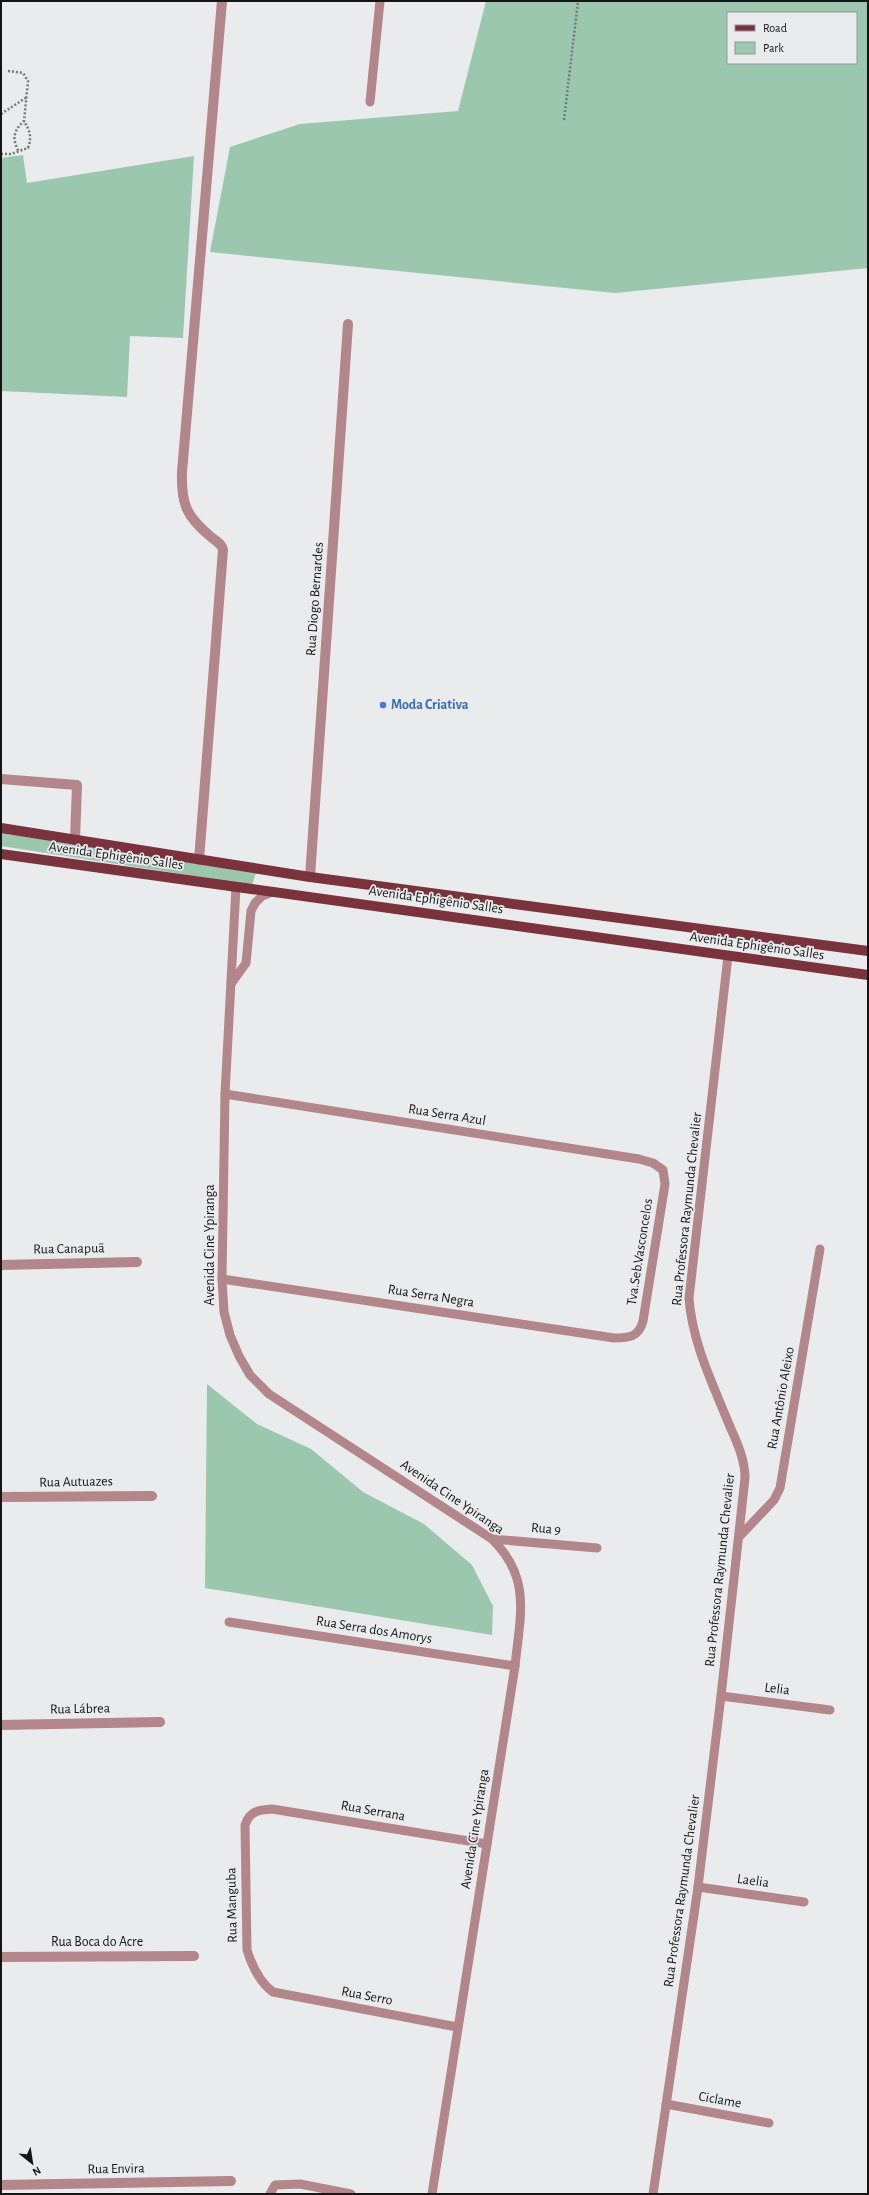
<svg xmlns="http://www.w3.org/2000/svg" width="869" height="2195" font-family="'Alegreya Sans',sans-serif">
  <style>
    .green { fill: #9bc7ae; fill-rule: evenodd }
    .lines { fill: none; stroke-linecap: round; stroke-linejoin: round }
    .path { stroke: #777879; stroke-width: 2.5; stroke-dasharray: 2 2; stroke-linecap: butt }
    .lane { stroke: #b2868a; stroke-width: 9 }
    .street { stroke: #b2868a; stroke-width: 10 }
    .primary { stroke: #7a323d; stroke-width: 10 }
    .shop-dot { fill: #3f7fe0; stroke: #e9ebed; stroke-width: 1.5 }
    .labels { text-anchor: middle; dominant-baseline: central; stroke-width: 3.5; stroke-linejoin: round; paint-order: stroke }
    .street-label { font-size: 14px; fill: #151516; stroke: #e9ebed }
    .shop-label { font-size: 14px; font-weight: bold; fill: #366cbe; stroke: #e9ebed; text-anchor: start }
  </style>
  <rect width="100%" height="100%" fill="#e9ebed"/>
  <g class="green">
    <path d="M486,1H868V268L615,293L210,252L230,147L300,124L458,111ZM728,13H856V63H728Z"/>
    <polygon points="23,155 27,183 194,156 183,338 130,336 127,397 1,391 1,158"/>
    <polygon points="1,833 256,873 252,885 1,846"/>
    <polygon points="207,1384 257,1424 311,1449 363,1492 424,1524 472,1565 493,1606 492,1635 205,1588"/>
  </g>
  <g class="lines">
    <g class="path">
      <path d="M8,71L23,73L28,81L24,121C13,131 12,139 19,152"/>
      <polyline points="1,114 27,97"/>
      <polyline points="564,120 578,1"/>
      <path d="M1,154H11L28,148C32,137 30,131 24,121"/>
    </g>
    <g class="lane">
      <polyline points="370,102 380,1"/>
      <path d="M236,887L225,1094L222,1279L224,1312L230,1335L239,1356L250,1375L269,1394L492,1539C532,1578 520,1616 515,1666L432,2194"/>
      <polyline points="231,984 246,963 251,911 255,903 262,896 272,892"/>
      <path d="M222,1279L614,1338C629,1338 639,1337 643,1321L665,1184L663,1170L653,1163L639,1159L225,1094"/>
      <polyline points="739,1537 774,1500 780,1488 820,1249"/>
      <polyline points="492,1539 597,1548"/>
      <polyline points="229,1622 515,1666"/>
      <polyline points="721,1696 830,1710"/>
      <polyline points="698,1887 804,1902"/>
      <path d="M457,2027L273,1992C259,1982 252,1966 247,1950L245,1825C250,1811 258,1810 272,1809L487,1844"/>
      <polyline points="666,2104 769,2123"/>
      <polyline points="270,2194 275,2185 300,2184 351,2194"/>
      <path d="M653,2194L698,1887L721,1696L745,1478C745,1456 734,1437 726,1417C710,1378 692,1340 689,1298L728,956"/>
    </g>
    <g class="street">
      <polyline points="1,779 77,785 75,840"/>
      <path d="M199,860L223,550C222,544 216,541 211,537C186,516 181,504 182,472L222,1"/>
      <polyline points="310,877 348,324"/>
      <polyline points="1,1265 137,1262"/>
      <polyline points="1,1497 152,1496"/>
      <polyline points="1,1725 160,1722"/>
      <polyline points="1,1957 194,1956"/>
      <polyline points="1,2185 231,2181"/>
    </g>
    <g class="primary">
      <polyline points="1,828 310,877 868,951"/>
      <polyline points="1,854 868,975"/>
    </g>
  </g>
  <circle class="shop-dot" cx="383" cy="705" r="4"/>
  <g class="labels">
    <g class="street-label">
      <text transform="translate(315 599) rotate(-86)">Rua Diogo Bernardes</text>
      <text transform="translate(116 856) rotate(8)">Avenida Ephigênio Salles</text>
      <text transform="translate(436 900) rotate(8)">Avenida Ephigênio Salles</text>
      <text transform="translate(757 946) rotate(8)">Avenida Ephigênio Salles</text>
      <text transform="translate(447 1115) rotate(9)">Rua Serra Azul</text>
      <text transform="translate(687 1209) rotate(-84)">Rua Professora Raymunda Chevalier</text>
      <text transform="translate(210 1245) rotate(-90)">Avenida Cine Ypiranga</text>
      <text transform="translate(69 1249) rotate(-1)">Rua Canapuã</text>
      <text transform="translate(640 1252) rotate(-81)">Tva.Seb.Vasconcelos</text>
      <text transform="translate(431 1296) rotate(9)">Rua Serra Negra</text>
      <text transform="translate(781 1398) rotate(-80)">Rua Antônio Aleixo</text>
      <text transform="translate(76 1482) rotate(-1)">Rua Autuazes</text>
      <text transform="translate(452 1497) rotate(34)">Avenida Cine Ypiranga</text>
      <text transform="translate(546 1529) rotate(5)">Rua 9</text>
      <text transform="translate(720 1570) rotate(-84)">Rua Professora Raymunda Chevalier</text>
      <text transform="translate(374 1630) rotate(9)">Rua Serra dos Amorys</text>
      <text transform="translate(777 1689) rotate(7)">Lelia</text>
      <text transform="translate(80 1709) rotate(-1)">Rua Lábrea</text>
      <text transform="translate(373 1811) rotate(10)">Rua Serrana</text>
      <text transform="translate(475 1829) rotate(-81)">Avenida Cine Ypiranga</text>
      <text transform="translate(753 1881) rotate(8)">Laelia</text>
      <text transform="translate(682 1891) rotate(-82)">Rua Professora Raymunda Chevalier</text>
      <text transform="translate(232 1905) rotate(-91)">Rua Manguba</text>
      <text x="97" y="1942">Rua Boca do Acre</text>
      <text transform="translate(367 1996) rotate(11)">Rua Serro</text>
      <text transform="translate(720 2100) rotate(10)">Ciclame</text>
      <text transform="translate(116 2169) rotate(-1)">Rua Envira</text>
    </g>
    <g class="shop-label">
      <text x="391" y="705">Moda Criativa</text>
    </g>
  </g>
  <rect width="869" height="2195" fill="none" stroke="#151516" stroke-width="4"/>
  <rect x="727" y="12" width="130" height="52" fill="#e9ebed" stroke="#949597"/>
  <rect x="735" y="25" width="20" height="6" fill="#7a323d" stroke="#949597"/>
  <text x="763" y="32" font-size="12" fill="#151516">Road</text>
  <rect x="735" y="42" width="20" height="12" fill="#9bc7ae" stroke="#949597"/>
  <text x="763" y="52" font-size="12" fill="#151516">Park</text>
  <g transform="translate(32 2163) rotate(150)" stroke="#e9ebed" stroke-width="3" paint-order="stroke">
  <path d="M0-3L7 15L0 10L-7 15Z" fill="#151516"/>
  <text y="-6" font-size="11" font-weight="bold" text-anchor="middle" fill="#151516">N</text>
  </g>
</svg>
